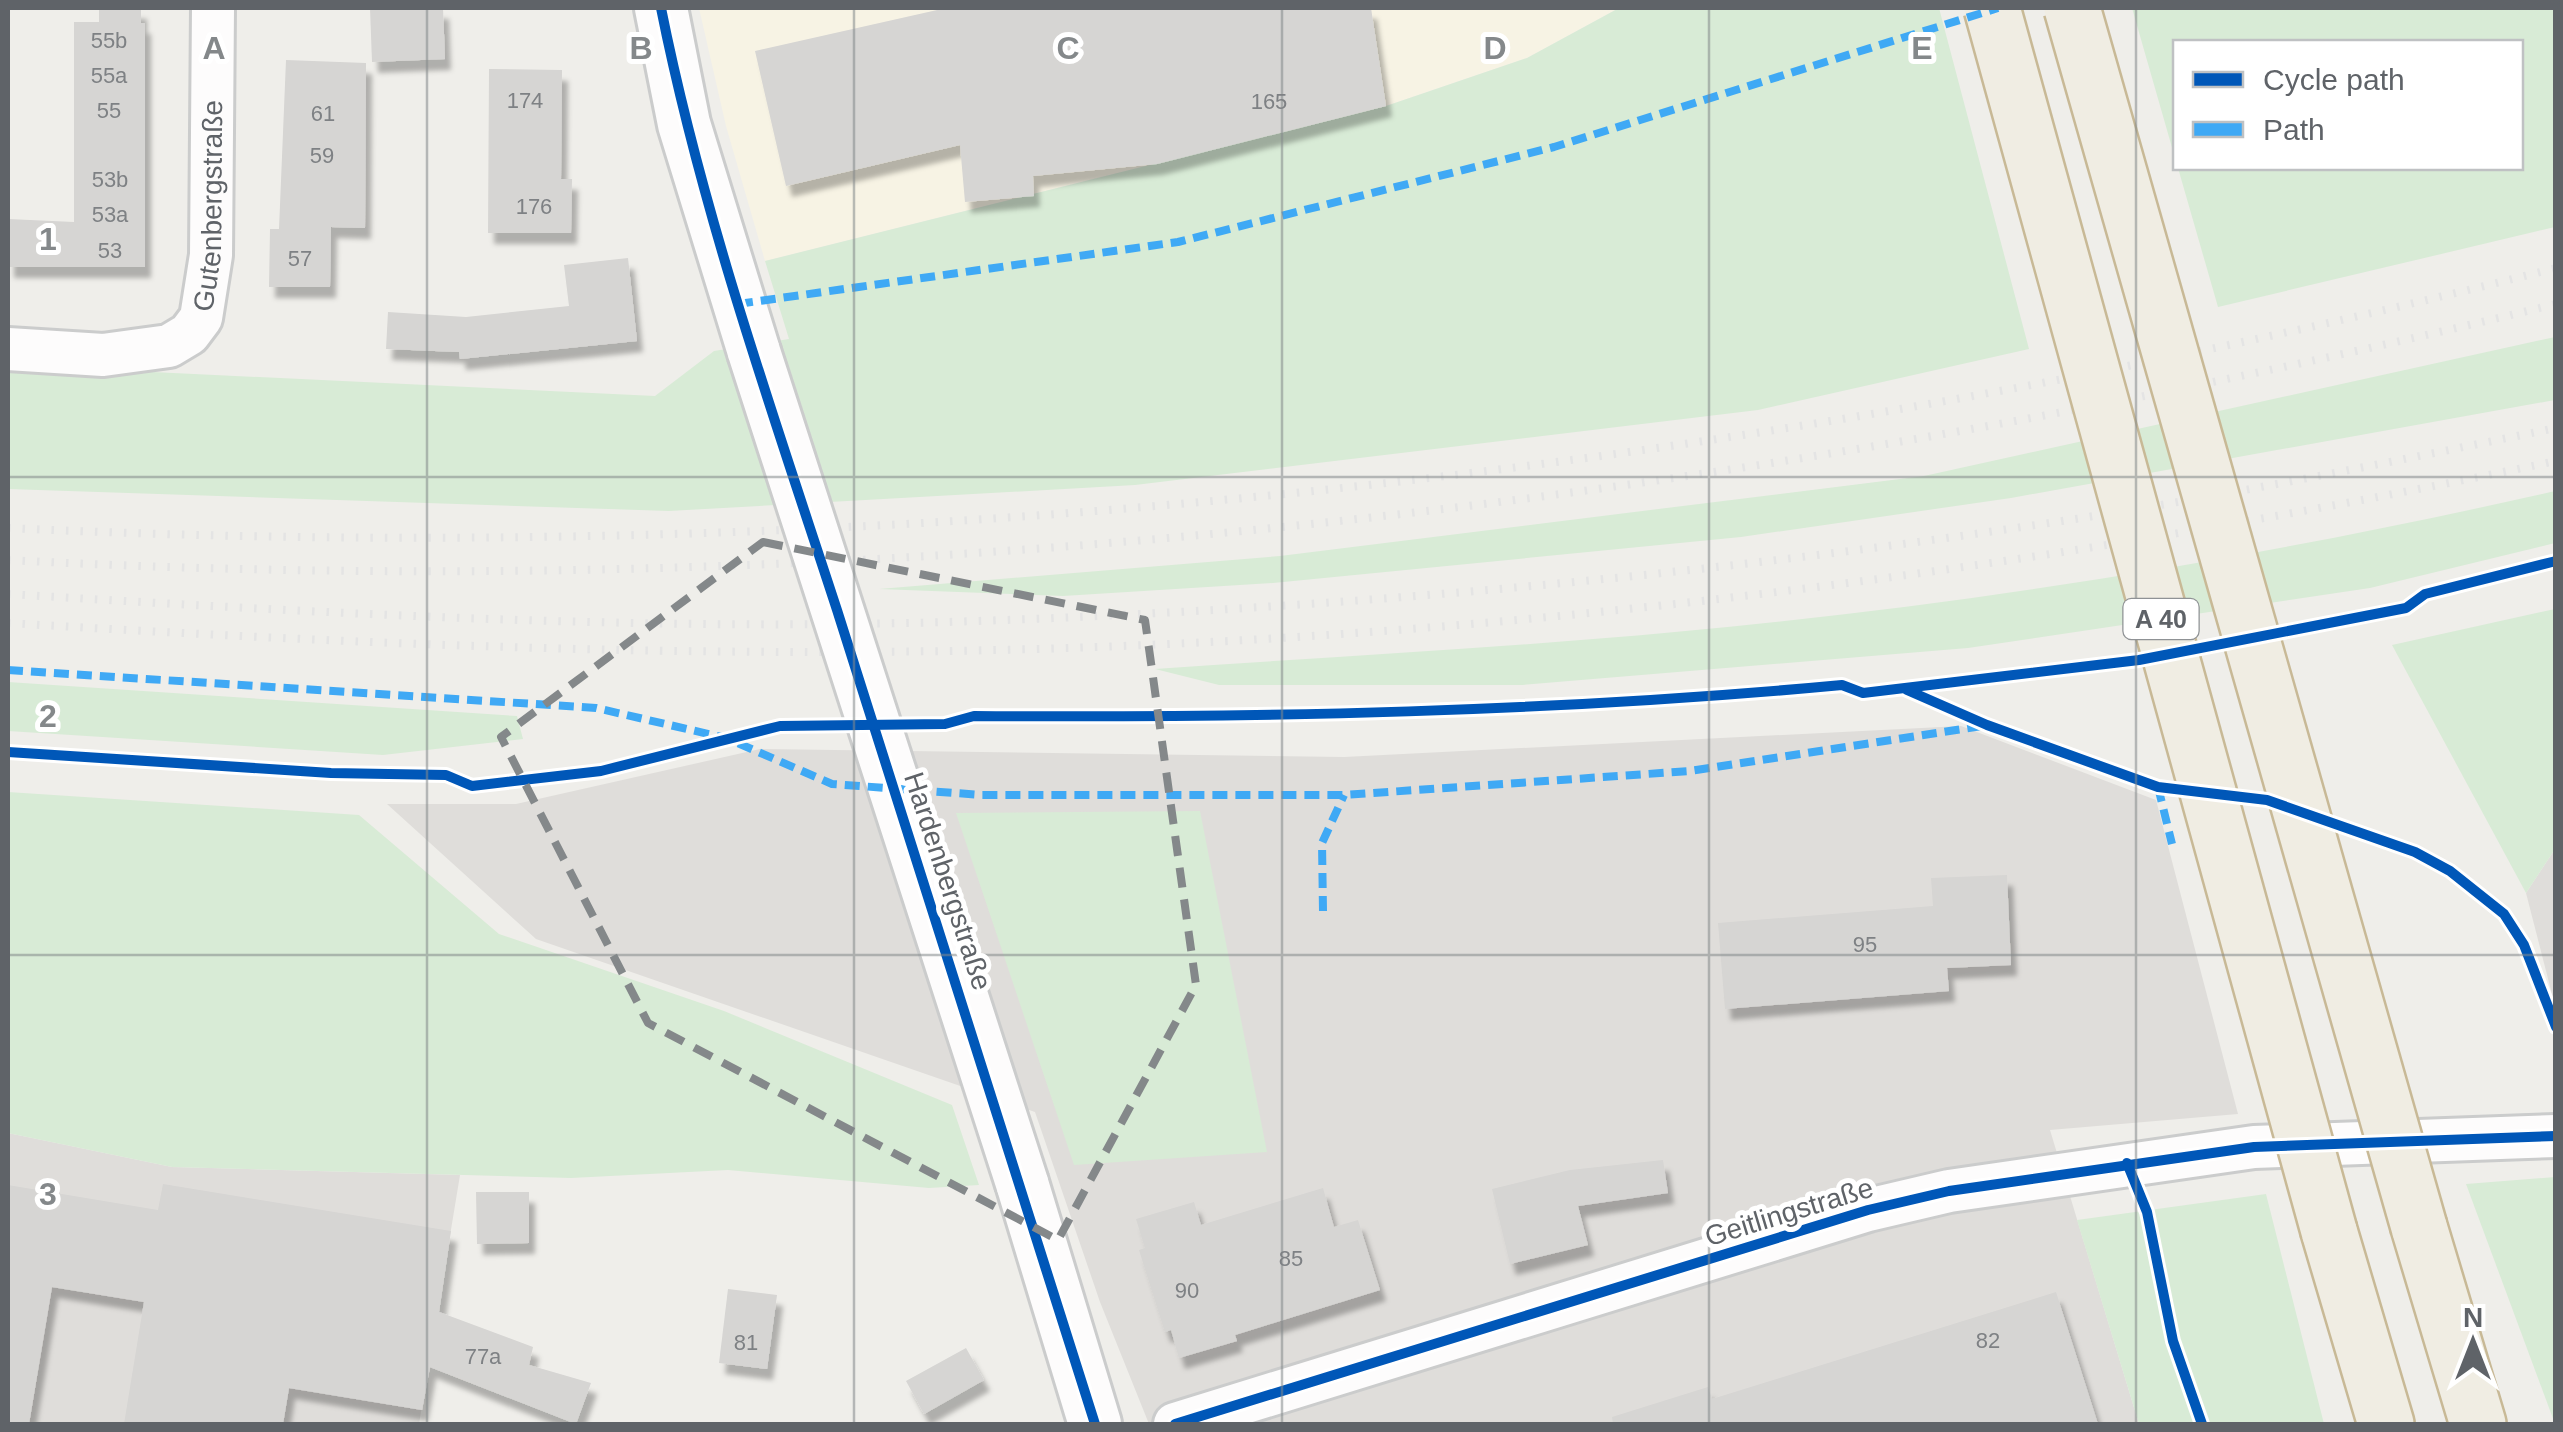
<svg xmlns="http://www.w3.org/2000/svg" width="2563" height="1432" font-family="Arial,sans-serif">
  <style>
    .commercial { fill: #f7f3e4 }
    .industrial { fill: #dfddda }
    .green { fill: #d8ebd6 }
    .building { fill: #d6d5d3; filter: url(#shadow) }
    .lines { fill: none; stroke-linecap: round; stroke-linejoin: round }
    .minor-casing { stroke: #cbcccc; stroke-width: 48 }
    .tertiary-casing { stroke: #cbcccc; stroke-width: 58 }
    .motorway-casing { stroke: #c8b996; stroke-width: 60 }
    .minor { stroke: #fdfcfc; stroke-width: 42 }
    .tertiary { stroke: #fdfcfc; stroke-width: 52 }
    .motorway { stroke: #f0ede3; stroke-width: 55 }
    .rail { stroke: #e4e4e4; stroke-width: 8; stroke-dasharray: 2.5 12; stroke-linecap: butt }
    .tertiary-bridge-casing { stroke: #cbcccc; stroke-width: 58; stroke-linecap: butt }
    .motorway-bridge-casing { stroke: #c8b996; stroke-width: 60; stroke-linecap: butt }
    .tertiary-bridge { stroke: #fdfcfc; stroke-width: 52 }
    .motorway-bridge { stroke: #f0ede3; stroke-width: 55 }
    .quiet { stroke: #3fa9f5; stroke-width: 8; stroke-dasharray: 15 8; stroke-linecap: butt }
    .cycleway-casing { stroke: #fff; stroke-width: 16 }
    .cycleway { stroke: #0057b8; stroke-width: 10 }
    .marked { fill: none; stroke: #84888a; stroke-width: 8; stroke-dasharray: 20 12; stroke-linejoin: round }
    .grid { fill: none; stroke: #84888a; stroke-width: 2.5; stroke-opacity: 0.55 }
    .labels { text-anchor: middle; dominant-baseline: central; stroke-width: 10; stroke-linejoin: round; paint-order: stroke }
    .number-label { font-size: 22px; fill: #7e8184 }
    .shield { fill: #fff; stroke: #8f9295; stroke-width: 2.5 }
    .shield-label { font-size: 25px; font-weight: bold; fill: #5f6368 }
    .street-label { font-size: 28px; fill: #5f6368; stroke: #fff }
    .grid-label { font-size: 32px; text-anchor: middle; font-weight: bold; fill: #84888a; stroke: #fff; stroke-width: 10; stroke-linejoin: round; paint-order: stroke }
  </style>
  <defs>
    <filter id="shadow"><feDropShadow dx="6" dy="11" stdDeviation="2.5" flood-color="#0004"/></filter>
  </defs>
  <rect width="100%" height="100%" fill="#efeeea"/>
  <polygon class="commercial" points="699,8 1619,8 1527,58 1386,106 765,261 726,126"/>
  <g class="industrial">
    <polygon points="1961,726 2156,800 2238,1114 2050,1130 2139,1424 1149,1424 1100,1302 1035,1112 536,939 387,804 516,804 760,749 1344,757"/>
    <polygon points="2555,849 2555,1006 2526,893"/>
    <polygon points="8,1133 172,1167 460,1175 419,1424 8,1424"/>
  </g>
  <g class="green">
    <polygon points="1619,8 1939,8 2029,349 1758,410 1135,485 669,511 8,489 8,365 655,396 714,351 789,339 765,261 1386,106 1527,58"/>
    <polygon points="2132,8 2555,8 2555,227 2218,307 2178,168 2520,168 2520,42 2176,42 2175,158"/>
    <polygon points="2555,337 2555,400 2011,498 1741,537 1273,583 1063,596 879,589 1280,556 1924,476"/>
    <path d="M2555,491V543L2370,588L1968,648L1522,685H1219L1155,669C1328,657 1502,648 1675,632C1971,605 2266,557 2555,491Z"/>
    <polygon points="2555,609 2555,849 2526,893 2392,645"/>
    <polygon points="8,682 517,716 523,739 383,755 8,731"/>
    <polygon points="8,792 359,815 499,934 724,1011 952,1105 979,1185 929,1188 728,1170 571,1178 172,1167 8,1133"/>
    <polygon points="1200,811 1267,1152 1074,1165 956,813"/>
    <polygon points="2555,1177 2556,1424 2555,1424 2466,1184"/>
    <polygon points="2266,1194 2324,1424 2139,1424 2077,1220"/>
  </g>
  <g class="building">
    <polygon points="99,8 141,8 141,23 145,23 145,267 8,267 8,219 74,222 74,22 99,22"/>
    <polygon points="370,8 443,8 445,59 372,62"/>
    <polygon points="946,8 1371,8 1386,106 1157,164 1033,176 1034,196 965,202 960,145 786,186 755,51"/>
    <polygon points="286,60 366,63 365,228 331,227 330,287 269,287 270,229 279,229"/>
    <polygon points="489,69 562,70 561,179 572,179 571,233 488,233"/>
    <polygon points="628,258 637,341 460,359 459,352 386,349 388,312 466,317 569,306 564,265"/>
    <polygon points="2007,875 2011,965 1947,968 1949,991 1725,1009 1718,923 1933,906 1931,878"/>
    <polygon points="1663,1160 1668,1193 1578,1206 1588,1245 1510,1264 1492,1189 1570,1170"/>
    <polygon points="163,1184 451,1231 439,1312 533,1347 529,1365 591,1383 576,1424 430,1367 422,1410 289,1388 283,1424 124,1424 144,1302 52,1287 29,1424 8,1424 8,1185 158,1210"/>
    <polygon points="1323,1188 1334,1227 1358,1220 1380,1290 1235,1335 1237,1341 1179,1358 1171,1330 1165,1332 1139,1250 1145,1248 1136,1219 1194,1202 1201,1225"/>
    <polygon points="476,1192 529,1192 529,1243 477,1244"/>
    <polygon points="728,1289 777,1295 767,1369 719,1363"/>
    <polygon points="2056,1292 2098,1424 1613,1424 1612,1417 1708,1387 1712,1399"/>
    <polygon points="966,1348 984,1380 924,1414 906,1381"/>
  </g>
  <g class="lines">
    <g class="minor-casing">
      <g id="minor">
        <path id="s1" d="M8,349L103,355L169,346L189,334L201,318L211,255L213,8"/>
        <polyline points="1175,1424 1868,1210 1949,1191 2254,1147 2556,1136"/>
      </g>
    </g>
    <g class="tertiary-casing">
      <g id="tertiary">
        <polyline points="661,8 684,124 754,352"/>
        <polyline points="1022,1183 1095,1424"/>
      </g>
    </g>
    <g class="motorway-casing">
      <g id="motorway">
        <polyline points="2419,1227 2478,1424"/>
        <polyline points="2329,1231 2386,1424"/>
      </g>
    </g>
    <use href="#minor" class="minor"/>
    <use href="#tertiary" class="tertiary"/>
    <use href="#motorway" class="motorway"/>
    <g class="rail">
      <path d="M8,528C866,569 1723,481 2556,268"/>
      <path d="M8,560C865,606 1723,509 2556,304"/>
      <path d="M8,594C320,613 634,631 947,622C1324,610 1702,577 2075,519C2236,494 2396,461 2556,428"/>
      <path d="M8,623C320,642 634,656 947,651C1488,642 2026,573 2556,461"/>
    </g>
    <g class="tertiary-bridge-casing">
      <polyline id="tertiary-bridge" points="754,352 1022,1183"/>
    </g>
    <g class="motorway-bridge-casing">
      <g id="motorway-bridge">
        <polyline points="1992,8 2329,1231"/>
        <polyline points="2072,8 2419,1227"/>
      </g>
    </g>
    <use href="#tertiary-bridge" class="tertiary-bridge"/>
    <use href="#motorway-bridge" class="motorway-bridge"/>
    <g class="quiet">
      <polyline points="738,304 1178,242 1554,147 1998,8"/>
      <polyline points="8,670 596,708 726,738 832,784 982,795 1344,795 1690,771 1982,726"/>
      <polyline points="2158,787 2172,844"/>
      <polyline points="1323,911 1322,843 1344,795"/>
    </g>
    <g class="cycleway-casing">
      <g id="cycleway">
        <path d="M661,8C702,213 772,411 837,610C924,881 1011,1152 1095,1424"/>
        <polyline points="1907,690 1987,725 2158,787 2267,800 2415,852 2450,871 2504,914 2524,945 2556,1027"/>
        <path d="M8,752L331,773L446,775L472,786L601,771L780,726L945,724L974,716C1264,718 1553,712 1842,685L1863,693L2139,660L2406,608L2425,594L2556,561"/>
        <polyline points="2127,1163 2147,1212 2173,1341 2202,1424"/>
        <polyline points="1175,1424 1868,1210 1949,1191 2254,1147 2556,1136"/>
      </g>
    </g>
    <use href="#cycleway" class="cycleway"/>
  </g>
  <path class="marked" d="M763,542L1145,620L1196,985L1058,1240L648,1023L501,737Z"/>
  <path class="grid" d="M427,8V1424M854,8V1424M1282,8V1424M1709,8V1424M2136,8V1424M8,477H2556M8,955H2556"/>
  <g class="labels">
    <g class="number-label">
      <text x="109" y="40">55b</text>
      <text x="109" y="75">55a</text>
      <text x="525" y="100">174</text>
      <text x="1269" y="101">165</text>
      <text x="109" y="110">55</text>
      <text x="323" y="113">61</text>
      <text x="322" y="155">59</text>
      <text x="110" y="179">53b</text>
      <text x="534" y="206">176</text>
      <text x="110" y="214">53a</text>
      <text x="110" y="250">53</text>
      <text x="300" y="258">57</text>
      <text x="1865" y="944">95</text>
      <text x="1291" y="1258">85</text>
      <text x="1187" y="1290">90</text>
      <text x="1988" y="1340">82</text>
      <text x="746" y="1342">81</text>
      <text x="483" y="1356">77a</text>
    </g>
    <rect class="shield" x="2123.5" y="599" width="75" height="40" rx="8"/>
    <g class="shield-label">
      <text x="2161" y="619">A 40</text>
    </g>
    <g class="street-label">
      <text stroke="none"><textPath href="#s1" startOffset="318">Gutenbergstraße</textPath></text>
      <text transform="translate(948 881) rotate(72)">Hardenbergstraße</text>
      <text transform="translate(1789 1212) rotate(-17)">Geitlingstraße</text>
    </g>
  </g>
  <g class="grid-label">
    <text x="214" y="59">A</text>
    <text x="641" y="59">B</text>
    <text x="1068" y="59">C</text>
    <text x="1495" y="59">D</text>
    <text x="1922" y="59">E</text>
    <text x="48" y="250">1</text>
    <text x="48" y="727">2</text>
    <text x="48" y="1205">3</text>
  </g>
  <rect width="2563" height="1432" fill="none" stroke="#5f6368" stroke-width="20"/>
  <rect x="2173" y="40" width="350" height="130" fill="#ffffff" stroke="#bfc1c3" stroke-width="2.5"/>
  <rect x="2193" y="72" width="50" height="15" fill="#0057b8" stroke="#bfc1c3" stroke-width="2.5"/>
  <text x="2263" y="90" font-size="30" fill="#5f6368">Cycle path</text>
  <rect x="2193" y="122" width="50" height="15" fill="#3fa9f5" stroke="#bfc1c3" stroke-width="2.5"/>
  <text x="2263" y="140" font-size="30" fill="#5f6368">Path</text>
  <g transform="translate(2473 1342)" stroke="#ffffff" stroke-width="8" paint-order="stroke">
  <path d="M0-8L18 38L0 25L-18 38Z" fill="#5f6368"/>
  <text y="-15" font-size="28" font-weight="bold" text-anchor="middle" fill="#5f6368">N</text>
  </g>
</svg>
